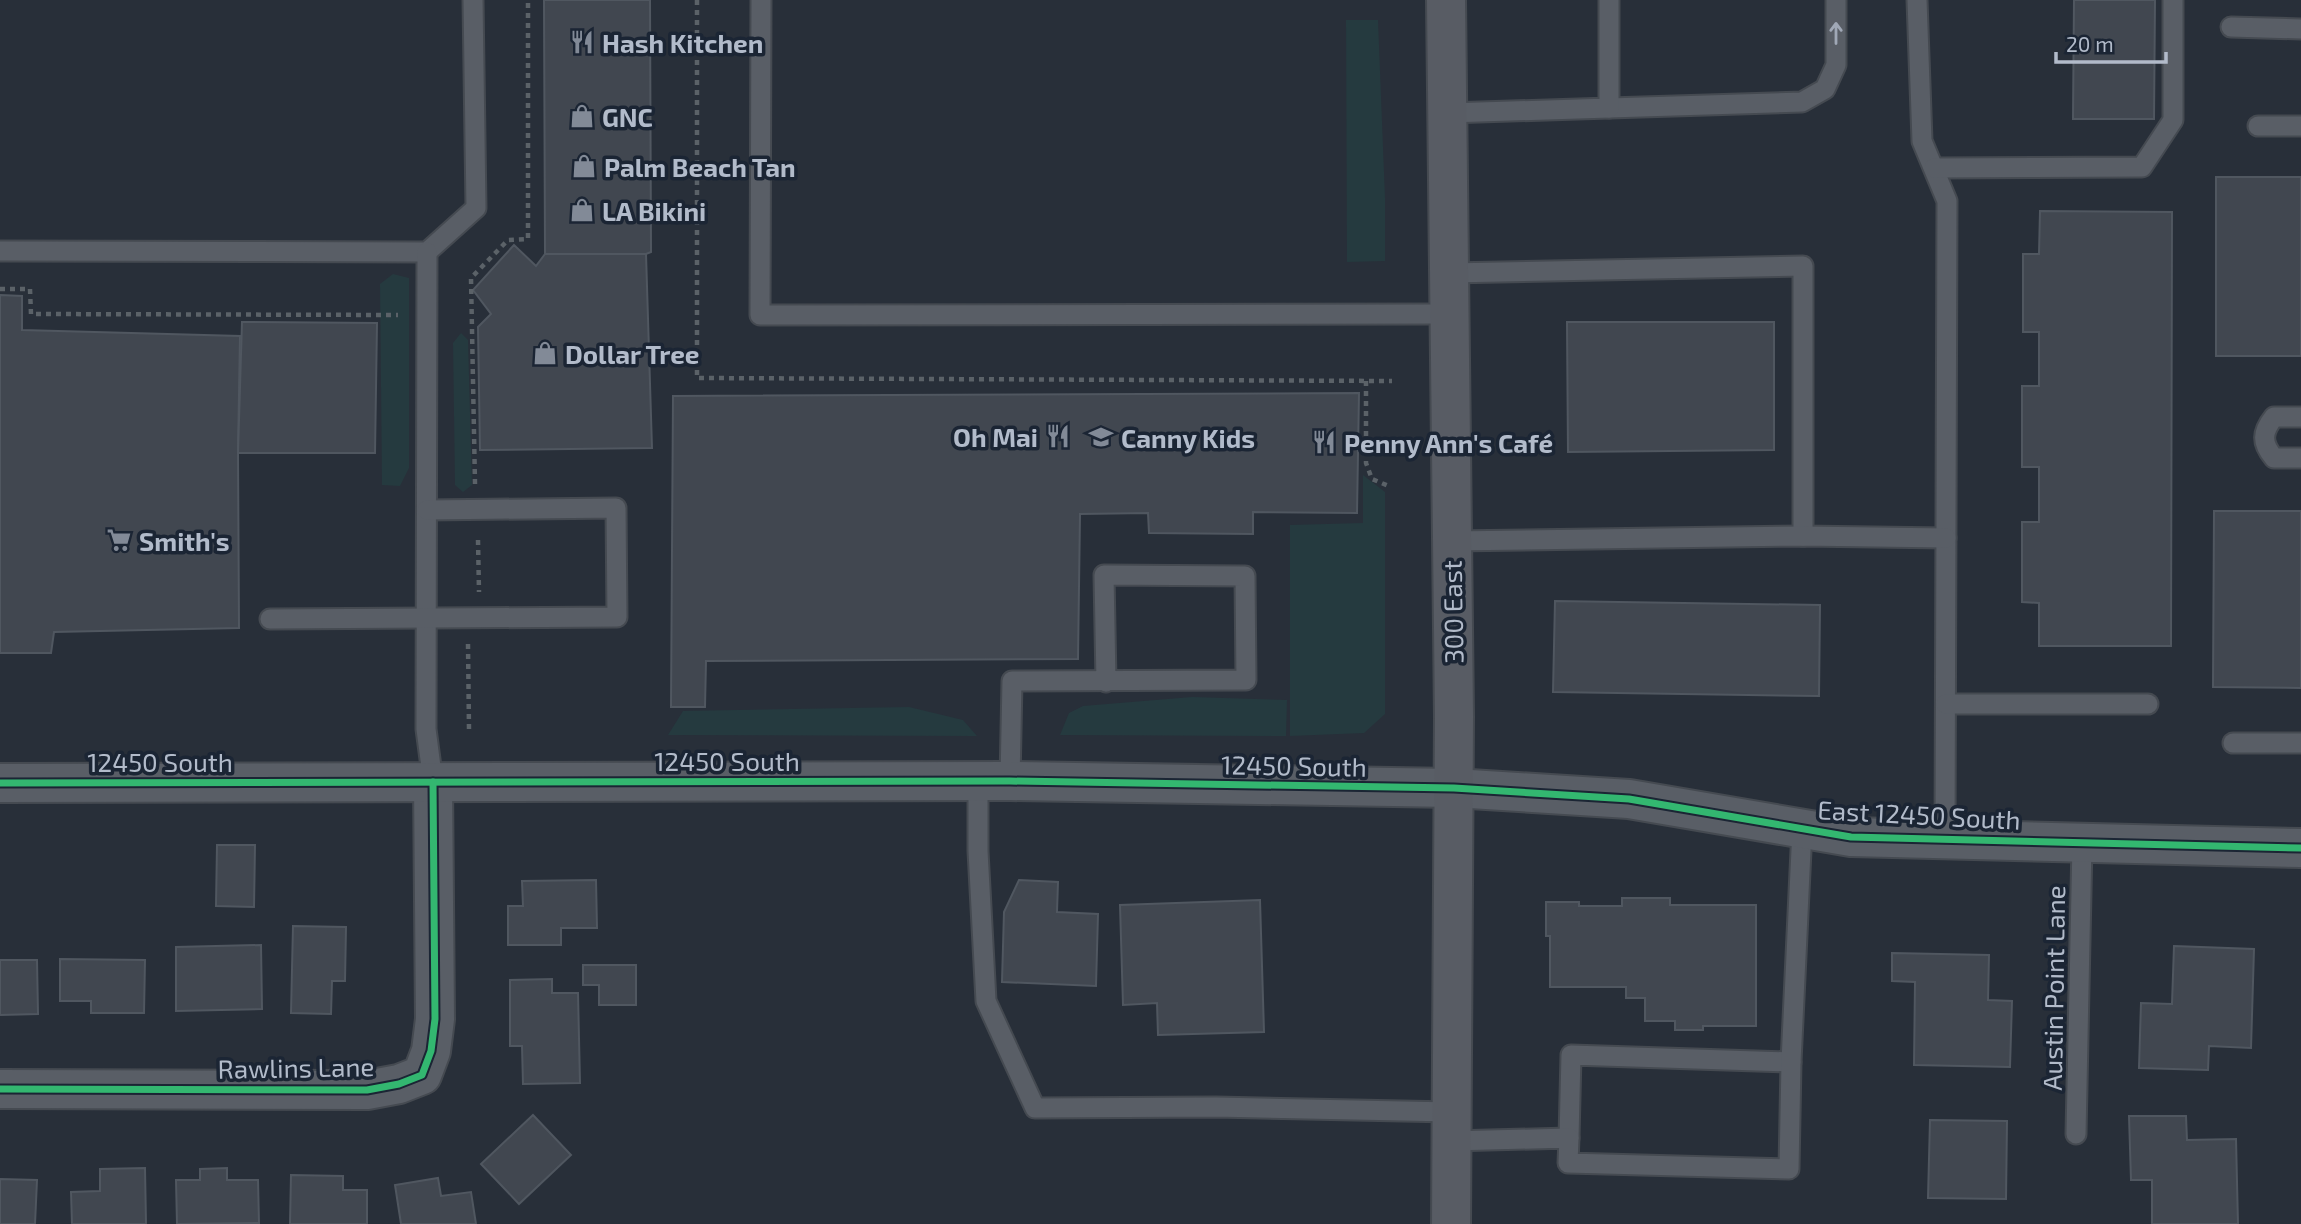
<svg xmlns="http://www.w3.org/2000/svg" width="2301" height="1224" font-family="'Exo 2',sans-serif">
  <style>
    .green { fill: #253a3f }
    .building { fill: #414750; stroke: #505760; stroke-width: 2 }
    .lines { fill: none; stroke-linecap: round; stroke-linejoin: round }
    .service-casing { stroke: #454a51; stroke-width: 23 }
    .minor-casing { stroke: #454a51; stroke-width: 42 }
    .tertiary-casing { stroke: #454a51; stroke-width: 42 }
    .secondary-casing { stroke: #454a51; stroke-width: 42 }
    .path { stroke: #5b6268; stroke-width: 4.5; stroke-dasharray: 5 5; stroke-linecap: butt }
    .service { stroke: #595e66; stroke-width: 19 }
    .minor { stroke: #595e66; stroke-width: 38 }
    .tertiary { stroke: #595e66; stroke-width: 38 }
    .secondary { stroke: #585c64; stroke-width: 38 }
    .cycleway-casing { stroke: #1b2534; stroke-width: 11 }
    .cycleway { stroke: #33b770; stroke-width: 7 }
    .oneway { stroke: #a0a8b6 }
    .labels { text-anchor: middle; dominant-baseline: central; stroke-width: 7; stroke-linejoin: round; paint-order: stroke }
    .poi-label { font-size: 26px; font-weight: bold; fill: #b2bbca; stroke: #1b2534; text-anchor: start }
    .street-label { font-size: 26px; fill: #b2bbca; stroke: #1b2534 }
  </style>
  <rect width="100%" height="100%" fill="#282f39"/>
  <g class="green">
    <polygon points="1346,20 1378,20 1385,198 1385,261 1347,262"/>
    <polygon points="393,274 409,278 409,468 400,486 382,485 380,284"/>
    <polygon points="461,333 468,340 472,485 463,492 455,485 453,343"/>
    <polygon points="1363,475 1385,492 1385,714 1364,733 1290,736 1290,525 1363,523"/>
    <polygon points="1192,697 1287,700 1286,736 1060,735 1069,713 1083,706"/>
    <polygon points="909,707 963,720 977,736 668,735 683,711"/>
  </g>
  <g class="building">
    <polygon points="544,0 650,0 651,252 646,254 545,254"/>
    <polygon points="2074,0 2155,0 2154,119 2073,119"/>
    <rect x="2216" y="177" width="85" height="179"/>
    <polygon points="2040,211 2172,212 2171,646 2039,646 2039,603 2022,602 2022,522 2039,522 2039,467 2022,467 2022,386 2039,386 2039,332 2023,332 2023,254 2039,254"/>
    <polygon points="514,245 536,266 545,254 646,254 652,448 480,450 478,327 491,314 473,290"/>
    <polygon points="0,295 22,296 22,330 240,336 238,453 239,628 54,632 51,653 0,653"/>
    <polygon points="242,322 377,323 375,453 238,453"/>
    <polygon points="1567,322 1774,322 1774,450 1568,452"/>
    <polygon points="1359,393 1357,513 1253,512 1253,534 1149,533 1148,513 1080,514 1078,659 706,661 705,707 671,707 673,396"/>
    <polygon points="2214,511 2301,511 2301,688 2213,687"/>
    <polygon points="1555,601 1820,605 1819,696 1553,692"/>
    <polygon points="217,845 255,845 254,907 216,906"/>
    <polygon points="596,880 597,928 561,928 561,945 508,945 508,906 523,906 522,881"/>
    <polygon points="1019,880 1058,882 1057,912 1098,914 1096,986 1002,982 1004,912"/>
    <polygon points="1622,898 1670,898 1670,905 1756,905 1756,1026 1703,1026 1703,1030 1675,1030 1675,1021 1645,1021 1645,998 1626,998 1626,987 1550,987 1550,936 1546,936 1546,902 1579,902 1579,906 1622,906"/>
    <polygon points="1260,900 1264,1032 1158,1035 1157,1003 1123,1005 1120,905"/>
    <polygon points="293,926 346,927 345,981 332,981 331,1014 291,1013"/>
    <polygon points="261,945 262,1009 176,1011 176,947"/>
    <polygon points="2174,946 2254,949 2251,1048 2209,1046 2208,1070 2139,1068 2141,1003 2172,1004"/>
    <polygon points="1892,953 1989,955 1988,1000 2012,1001 2010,1067 1914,1065 1915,982 1892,981"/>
    <polygon points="60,959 145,960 144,1013 91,1013 91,1001 60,1001"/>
    <polygon points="0,960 37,960 38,1014 0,1015"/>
    <polygon points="583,965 636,965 636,1005 599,1005 599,985 583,985"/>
    <polygon points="552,979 552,993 578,993 580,1083 523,1084 522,1046 510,1046 510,980"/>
    <polygon points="533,1115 571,1155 519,1204 481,1164"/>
    <polygon points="2129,1116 2186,1116 2187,1140 2236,1139 2238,1224 2152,1224 2152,1180 2131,1180"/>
    <polygon points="1930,1120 2007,1121 2006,1199 1928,1198"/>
    <polygon points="145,1168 146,1224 72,1224 71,1192 100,1191 100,1169"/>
    <polygon points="227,1168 227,1180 258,1180 259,1223 177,1224 176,1180 200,1180 200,1169"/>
    <polygon points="291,1175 343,1176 343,1190 367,1190 367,1224 290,1224"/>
    <polygon points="438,1178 441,1196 471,1192 476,1224 401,1224 395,1185"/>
    <polygon points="0,1179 37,1180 35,1224 0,1224"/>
  </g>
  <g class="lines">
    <g class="service-casing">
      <g id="service">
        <polyline points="761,0 760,315 1449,314"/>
        <polyline points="1917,0 1922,141 1947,201 1945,839"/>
        <polyline points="2231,27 2301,29"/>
        <polyline points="1609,108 1802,102 1825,89 1836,65 1836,0"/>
        <polyline points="1448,113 1609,108 1609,0"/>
        <polyline points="2258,126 2301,126"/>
        <polyline points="1934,168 2142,167 2173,120 2173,0"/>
        <polyline points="0,251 427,252 476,208 473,0"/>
        <polyline points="427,252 426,729 433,782"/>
        <polyline points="1449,273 1803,266 1803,536"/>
        <path d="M2301,417H2274C2262,432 2261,443 2274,458H2301"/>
        <polyline points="1451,541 1803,536 1946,538"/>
        <polyline points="270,619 617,617 616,508 427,510"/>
        <polyline points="1946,704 2148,704"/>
        <polyline points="2233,743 2301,743"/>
        <polyline points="978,781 978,851 986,1001 1035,1108 1216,1107 1451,1112"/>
        <polyline points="1010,781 1012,681 1246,680 1245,576 1104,575 1106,682"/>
        <polyline points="2076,1134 2082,843"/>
        <polyline points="1569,1138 1571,1055 1791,1062"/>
        <polyline points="1451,1141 1569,1138 1568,1163 1789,1169 1791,1062 1802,829"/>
      </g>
    </g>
    <g class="minor-casing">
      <polyline id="minor" points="0,1089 367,1090 399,1084 422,1075 431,1051 435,1019 433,782"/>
    </g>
    <g class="tertiary-casing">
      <polyline id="tertiary" points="0,783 1010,781 1454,788 1629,799 1851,837 2301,848"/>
    </g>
    <g class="secondary-casing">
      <polyline id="secondary" points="1446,0 1454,717 1451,1224"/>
    </g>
    <g class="path">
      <polyline points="697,0 697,378 1392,381"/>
      <polyline points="0,289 30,289 31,314 398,315"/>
      <polyline points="1366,381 1366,463 1372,479 1391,487"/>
      <polyline points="475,484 471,278 508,240 528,239 528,0"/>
      <polyline points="478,540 479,592"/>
      <polyline points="468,644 469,729"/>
    </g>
    <use href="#service" class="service"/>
    <use href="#minor" class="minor"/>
    <use href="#tertiary" class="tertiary"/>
    <use href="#secondary" class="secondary"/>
    <g class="cycleway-casing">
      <g id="cycleway">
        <polyline points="0,783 1010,781 1454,788 1629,799 1851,837 2301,848"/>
        <polyline points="0,1089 367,1090 399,1084 422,1075 431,1051 435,1019 433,782"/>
      </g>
    </g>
    <use href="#cycleway" class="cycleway"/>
  </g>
  <defs><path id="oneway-shaft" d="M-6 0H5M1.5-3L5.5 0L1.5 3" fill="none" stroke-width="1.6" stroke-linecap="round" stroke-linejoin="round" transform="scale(1.75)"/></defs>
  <use class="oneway" href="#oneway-shaft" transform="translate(1836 33) rotate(-90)"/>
  <defs>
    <g id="restaurant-bare" transform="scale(1.89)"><path d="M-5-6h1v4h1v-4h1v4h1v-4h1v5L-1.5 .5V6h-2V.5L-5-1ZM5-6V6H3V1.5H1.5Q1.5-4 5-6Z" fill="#828a97" stroke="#1b2534" stroke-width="2.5" paint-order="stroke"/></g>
    <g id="shop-bare" transform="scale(1.89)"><path d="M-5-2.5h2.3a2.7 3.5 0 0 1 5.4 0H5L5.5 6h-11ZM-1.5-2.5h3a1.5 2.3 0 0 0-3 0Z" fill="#828a97" stroke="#1b2534" stroke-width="2.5" paint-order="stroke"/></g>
    <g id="school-bare" transform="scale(1.89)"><path d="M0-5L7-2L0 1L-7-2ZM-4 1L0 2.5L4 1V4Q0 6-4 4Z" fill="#828a97" stroke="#1b2534" stroke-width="2.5" paint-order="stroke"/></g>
    <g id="supermarket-bare" transform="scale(1.89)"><path d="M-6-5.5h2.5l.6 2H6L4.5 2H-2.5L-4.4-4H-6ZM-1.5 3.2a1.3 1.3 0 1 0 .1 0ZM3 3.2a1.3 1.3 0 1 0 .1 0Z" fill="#828a97" stroke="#1b2534" stroke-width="2.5" paint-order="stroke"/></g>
  </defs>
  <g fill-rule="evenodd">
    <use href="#restaurant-bare" x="582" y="42"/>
    <use href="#shop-bare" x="582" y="116"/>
    <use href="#shop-bare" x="584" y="166"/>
    <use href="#shop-bare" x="582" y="210"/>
    <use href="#shop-bare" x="545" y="353"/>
    <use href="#restaurant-bare" x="1058" y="436"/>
    <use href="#school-bare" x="1101" y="437"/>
    <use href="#restaurant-bare" x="1324" y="442"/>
    <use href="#supermarket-bare" x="119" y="540"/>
  </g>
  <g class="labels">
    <g class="poi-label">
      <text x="602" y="42">Hash Kitchen</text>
      <text x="602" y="116">GNC</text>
      <text x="604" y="166">Palm Beach Tan</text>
      <text x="602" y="210">LA Bikini</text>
      <text x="565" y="353">Dollar Tree</text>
      <text x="1038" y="436" text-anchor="end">Oh Mai</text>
      <text x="1121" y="437">Canny Kids</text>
      <text x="1344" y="442">Penny Ann's Café</text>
      <text x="139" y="540">Smith's</text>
    </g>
    <g class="street-label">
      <text transform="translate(1452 612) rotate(-91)">300 East</text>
      <text x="727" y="760">12450 South</text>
      <text x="160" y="761">12450 South</text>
      <text transform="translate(1294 765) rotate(1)">12450 South</text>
      <text transform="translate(1919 814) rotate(3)">East 12450 South</text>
      <text transform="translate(2053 988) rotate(-89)">Austin Point Lane</text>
      <text transform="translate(296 1067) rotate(-1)">Rawlins Lane</text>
    </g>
  </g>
  <path d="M2056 52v10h110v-10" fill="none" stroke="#b2bbca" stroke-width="3.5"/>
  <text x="2066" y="52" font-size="21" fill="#b2bbca" stroke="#1b2534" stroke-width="5" paint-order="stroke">20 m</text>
</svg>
